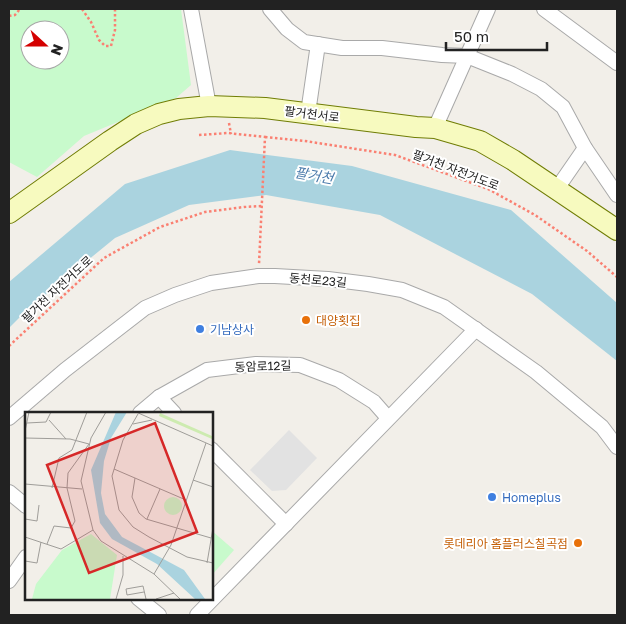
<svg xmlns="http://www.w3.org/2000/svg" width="626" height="624" font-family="'Golos Text','Noto Sans KR',sans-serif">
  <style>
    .park { fill: #c8facc; fill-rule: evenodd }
    .parking { fill: #e2e2e2 }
    .water { fill: #aad3df }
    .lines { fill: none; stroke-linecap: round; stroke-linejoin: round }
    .minor-casing { stroke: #a9a9a9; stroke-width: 16 }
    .secondary-casing { stroke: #707d05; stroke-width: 22 }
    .path { stroke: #fa8072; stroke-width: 2.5; stroke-dasharray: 2.5 2.5; stroke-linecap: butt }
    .minor { stroke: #fff; stroke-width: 14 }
    .secondary { stroke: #f7fabf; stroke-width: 20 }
    .food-dot { fill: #e8710a; stroke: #fff; stroke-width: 2 }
    .shop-dot { fill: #3f7fe0; stroke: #fff; stroke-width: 2 }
    .labels { text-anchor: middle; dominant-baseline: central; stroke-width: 4; stroke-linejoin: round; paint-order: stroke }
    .street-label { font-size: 12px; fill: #222; stroke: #fff }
    .food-label { font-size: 12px; fill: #c56008; stroke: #fff; text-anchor: start }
    .shop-label { font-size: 12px; fill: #366cbe; stroke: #fff; text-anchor: start }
    .water-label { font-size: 14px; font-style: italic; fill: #4a7aab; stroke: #fff }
    .inset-road { fill: none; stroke: #9f9d99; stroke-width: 1 }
    .view { fill: #d62828; fill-opacity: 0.15; stroke: #d62828; stroke-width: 2.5 }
    .inset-edge { fill: none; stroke: #222; stroke-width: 2.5 }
  </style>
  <rect width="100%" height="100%" fill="#f2efe9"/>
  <g class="park">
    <path d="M9,9H181L191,85L176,98L84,136L37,177L9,162ZM30,30H60V60H30Z"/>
    <polygon points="211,530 234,550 211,576"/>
  </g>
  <polygon class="parking" points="289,430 317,458 286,490 272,491 250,470"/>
  <polygon class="water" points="230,150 352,166 511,210 617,303 617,361 532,294 380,215 266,195 189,205 115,238 27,310 9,328 9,282 125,184"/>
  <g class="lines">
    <g class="minor-casing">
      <g id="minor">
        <polyline points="191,9 209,106"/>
        <polyline points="270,9 287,29 304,42 342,48 382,48 442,55 467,56 512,74 541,89 563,107 585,148 617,195"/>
        <polyline points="544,9 617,63"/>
        <polyline points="308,113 318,44"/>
        <polyline points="435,128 488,9"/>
        <polyline points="556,190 585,148"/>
        <polyline points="159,397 174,413"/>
        <polyline points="140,413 159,397 207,370 256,364 300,365 339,380 374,402 388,418"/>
        <polyline points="9,418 65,370 145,308 175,295 211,283 258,276 275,276 328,279 368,284 402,290 444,307 536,372 602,427 617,447"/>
        <polyline points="211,449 286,524"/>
        <polyline points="9,492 26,506"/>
        <polyline points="9,581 26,557"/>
        <polyline points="138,598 159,615"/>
        <polyline points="197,615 476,329"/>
      </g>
    </g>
    <g class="secondary-casing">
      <polyline id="secondary" points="9,213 110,141 136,124 159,114 179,109 209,106 265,108 416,127 435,128 480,141 513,160 617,230"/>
    </g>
    <g class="path">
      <polyline points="82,9 91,22 99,40 105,46 111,46 115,30 115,9"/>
      <polyline points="9,16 15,15 20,9"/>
      <polyline points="229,123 231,134"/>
      <polyline points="199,135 228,133 265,137 259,264"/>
      <polyline points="265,137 305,141 395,155 488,189 535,215 587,251 617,277"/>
      <polyline points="9,346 104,258 160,227 205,212 244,207 262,206"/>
    </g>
    <use href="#minor" class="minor"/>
    <use href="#secondary" class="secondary"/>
  </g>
  <g class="food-dot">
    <circle cx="306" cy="320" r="5"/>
    <circle cx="578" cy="543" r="5"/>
  </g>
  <g class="shop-dot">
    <circle cx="200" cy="329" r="5"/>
    <circle cx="492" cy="497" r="5"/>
  </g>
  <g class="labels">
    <g class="street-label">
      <text transform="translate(312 114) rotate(7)">팔거천서로</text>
      <text transform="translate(456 170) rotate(21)">팔거천 자전거도로</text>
      <text transform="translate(318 280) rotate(5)">동천로23길</text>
      <text transform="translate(57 289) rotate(-43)">팔거천 자전거도로</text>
      <text transform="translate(263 366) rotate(-2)">동암로12길</text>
    </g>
    <g class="food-label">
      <text x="316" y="320">대양횟집</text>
      <text x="568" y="543" text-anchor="end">롯데리아 홈플러스칠곡점</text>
    </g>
    <g class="shop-label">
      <text x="210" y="329">기남상사</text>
      <text x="502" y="497">Homeplus</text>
    </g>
    <g class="water-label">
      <text transform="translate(314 175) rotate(10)">팔거천</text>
    </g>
  </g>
  <g transform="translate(25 412)">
    <rect width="188" height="188" fill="#f2efe9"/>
    <path d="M135,1L187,24V27L134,4Z" fill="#cdebb0"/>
    <path d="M139 94a9 9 0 1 1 18 0a9 9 0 1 1-18 0ZM66,122L92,143L85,187H7L11,172L37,138Z" fill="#c8facc"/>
    <path d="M91,0H102L86,26L79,49L76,81L80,102L97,125L159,158L180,187H170L132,152L87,127L75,111L66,58Z" fill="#aad3df"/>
    <path class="inset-road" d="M81,0L66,26L56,69L68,118L76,129L129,162L155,187M111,0L188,34M113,2L98,28L87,64L94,98L108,115L124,125L162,145L188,151M24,8L41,27M2,11L21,10L26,0M108,12L127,8M0,19L4,0M0,26L45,27L64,32L43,61L42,76L50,109L46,116L29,114L22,132M89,57L161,88M110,66L107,85L114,101L121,107L186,126M168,68L188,75M0,72L57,77M27,76L34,46L47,38L62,0M0,107L12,109L14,93M122,107L135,77M0,125L36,137L68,118M0,149L12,151L16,130M182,151L188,116M129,162L146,133L181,31M119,180L102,183L101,177L118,174L121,187M91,187L98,163V144M131,187L149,181"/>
    <path class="view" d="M130,11L172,120L64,161L22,53Z"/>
    <rect width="188" height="188" class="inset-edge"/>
  </g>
  <rect width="626" height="624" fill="none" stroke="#222222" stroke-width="20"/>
  <g transform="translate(45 45) rotate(111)"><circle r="24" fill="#ffffff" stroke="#a7a7a7"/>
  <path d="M0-4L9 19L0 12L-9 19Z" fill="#d40000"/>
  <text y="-8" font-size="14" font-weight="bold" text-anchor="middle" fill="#222222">N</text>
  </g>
  <path d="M446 42v8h101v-8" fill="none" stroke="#222222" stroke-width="2.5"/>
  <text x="454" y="42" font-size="15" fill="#222222" stroke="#ffffff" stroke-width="4" paint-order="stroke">50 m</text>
</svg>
